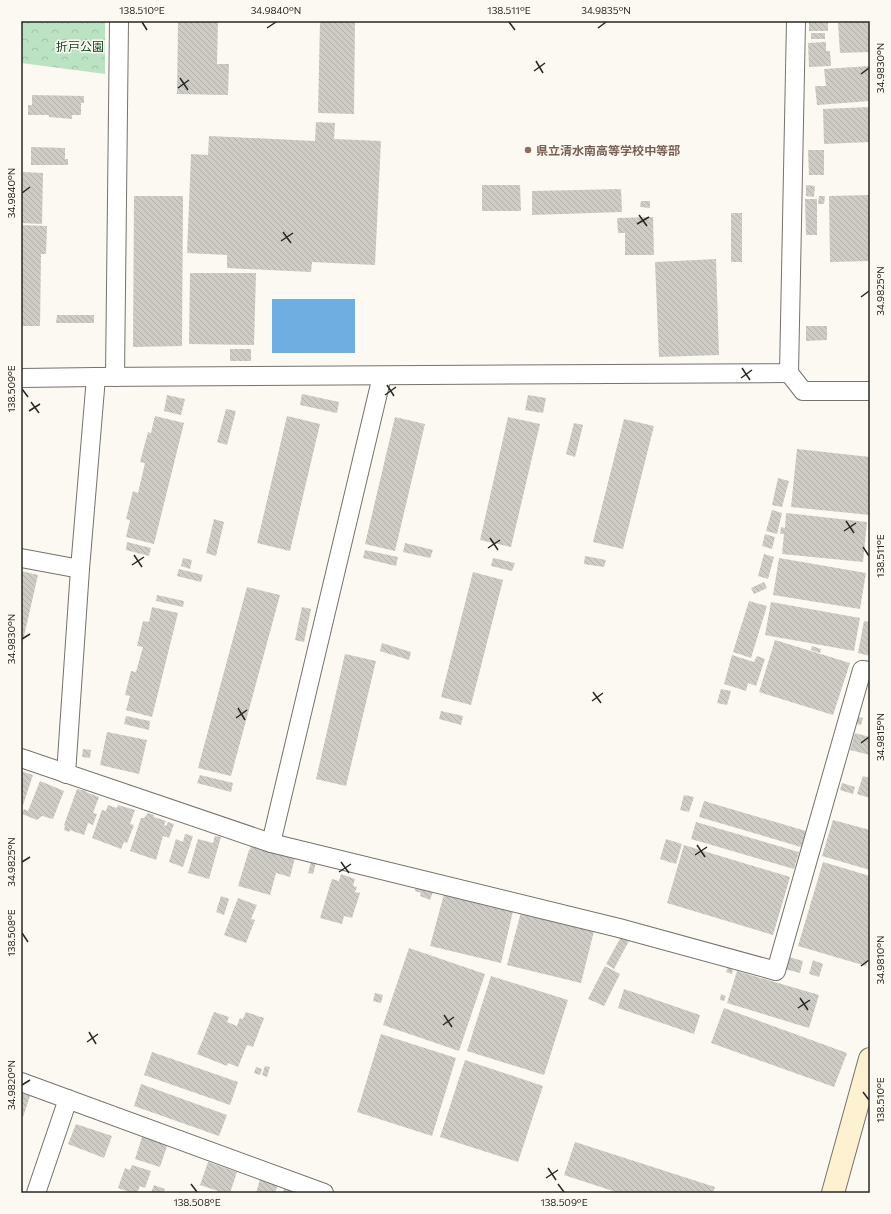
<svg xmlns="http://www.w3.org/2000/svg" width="891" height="1214" font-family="Commissioner,'Noto Sans JP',sans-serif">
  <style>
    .park { fill: url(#park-crowns) }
    .water { fill: #6eaee1 }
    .building { fill: url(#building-back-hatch) }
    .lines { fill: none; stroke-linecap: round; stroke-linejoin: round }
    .street-casing { stroke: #74736c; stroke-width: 20 }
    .secondary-casing { stroke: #74736c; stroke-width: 24 }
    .street { stroke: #fff; stroke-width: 18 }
    .secondary { stroke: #fef1d2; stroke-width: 22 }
    .ticks { fill: none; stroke: #272724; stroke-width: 1.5 }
    .education-dot { fill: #8d6e63; stroke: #fbf9f1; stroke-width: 1.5 }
    .labels { text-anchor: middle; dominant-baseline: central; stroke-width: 3; stroke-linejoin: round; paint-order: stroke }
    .park-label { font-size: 12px; fill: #114221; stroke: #fbf9f1 }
    .education-label { font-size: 12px; font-weight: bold; fill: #785e54; stroke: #fbf9f1; text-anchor: start }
    .neatline { fill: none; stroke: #272724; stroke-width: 1.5 }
    .ticks-label { font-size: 10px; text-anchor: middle; fill: #272724 }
  </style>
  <defs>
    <pattern id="park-crowns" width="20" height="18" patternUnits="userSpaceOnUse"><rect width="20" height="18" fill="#bbe3c3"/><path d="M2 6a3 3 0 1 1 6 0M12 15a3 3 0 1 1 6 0" fill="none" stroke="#a1c3a7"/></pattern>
    <pattern id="building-back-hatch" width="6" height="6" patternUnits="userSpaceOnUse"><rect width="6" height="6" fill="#ceccc5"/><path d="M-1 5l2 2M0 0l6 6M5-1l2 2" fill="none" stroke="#b1afa9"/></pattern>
  </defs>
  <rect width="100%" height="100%" fill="#fbf9f1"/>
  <polygon class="park" points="21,21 105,21 105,74 21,63"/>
  <rect class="water" x="272" y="299" width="83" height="54"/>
  <g class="building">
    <polygon points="178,21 218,21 217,64 229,64 228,95 177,94"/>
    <polygon points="320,21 355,21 354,114 318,113"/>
    <rect x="809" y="21" width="19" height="10"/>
    <polygon points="870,21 870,52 840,53 838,23"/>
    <rect x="811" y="33" width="14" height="6"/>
    <polygon points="826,42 826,51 830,51 831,66 809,67 808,43"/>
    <polygon points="870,66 870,101 817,105 815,86 826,86 824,69"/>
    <polygon points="32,95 84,96 84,103 81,103 81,115 72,115 72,119 49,117 49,115 28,115 28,105 32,105"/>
    <polygon points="870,107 870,142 824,144 823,109"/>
    <polygon points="316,122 335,123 334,139 381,141 375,265 312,262 311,272 227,268 227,255 187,253 191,154 208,155 209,136 315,141"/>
    <polygon points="31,147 65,148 65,159 68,159 68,165 31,165"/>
    <polygon points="808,150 824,150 824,175 809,175"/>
    <polygon points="23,172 43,173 42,224 21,223"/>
    <polygon points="482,185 520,185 521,211 482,211"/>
    <polygon points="806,185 815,186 814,197 806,196"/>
    <polygon points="621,189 622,212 532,215 532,191"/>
    <polygon points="870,195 870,261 830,262 829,196"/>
    <polygon points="134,196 183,196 182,346 133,347"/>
    <polygon points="819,196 825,196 824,204 818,204"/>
    <polygon points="805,199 817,199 817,235 806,235"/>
    <polygon points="641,201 650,201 650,208 640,207"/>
    <rect x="731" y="213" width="11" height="49"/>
    <polygon points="653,217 654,255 625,255 625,233 618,233 617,218"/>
    <polygon points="21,225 47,226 46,254 41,254 40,326 21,326"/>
    <polygon points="716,259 719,355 659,357 655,262"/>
    <polygon points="190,273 256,273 254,345 189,344"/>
    <polygon points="57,315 94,315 94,323 56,323"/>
    <polygon points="806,326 827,326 827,340 806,341"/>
    <rect x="230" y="349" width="21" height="12"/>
    <polygon points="302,394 339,402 337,413 300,405"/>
    <polygon points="167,395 185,399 181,415 164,411"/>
    <polygon points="528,395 546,398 543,413 525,410"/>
    <polygon points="226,409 236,411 227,445 217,442"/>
    <polygon points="155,416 184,423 154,544 126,537 130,520 126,519 133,491 138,493 145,463 140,462 148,432 151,433"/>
    <polygon points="287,416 320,424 290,551 257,543"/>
    <polygon points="395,417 425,424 395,551 365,544"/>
    <polygon points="508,417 540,424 511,547 480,540"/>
    <polygon points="624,419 654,426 623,549 593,542"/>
    <polygon points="574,423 583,425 575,457 566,454"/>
    <polygon points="797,449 870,457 870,515 791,507"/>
    <polygon points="778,478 789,481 782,507 772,505"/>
    <polygon points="772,510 782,513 777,534 766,531"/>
    <polygon points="786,513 867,522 863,562 782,554 784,534 780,534 781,527 785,528"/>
    <polygon points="214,519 224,522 216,556 206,553"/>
    <polygon points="765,534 775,537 772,549 762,546"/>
    <polygon points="127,542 151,548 149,556 126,550"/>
    <polygon points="405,543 433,550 430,558 403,552"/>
    <polygon points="365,550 398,557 396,566 363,558"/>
    <polygon points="764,554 774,557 768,579 758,576"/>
    <polygon points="585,556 606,560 604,567 584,564"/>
    <polygon points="183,558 192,560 190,569 181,566"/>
    <polygon points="493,558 515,563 512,571 491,566"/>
    <polygon points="779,558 866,573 860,609 773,595"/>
    <polygon points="179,569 203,575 201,582 177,576"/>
    <polygon points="21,571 38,575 22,645 21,645"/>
    <polygon points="473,572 503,580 471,705 441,697"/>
    <polygon points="764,582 767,588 754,594 751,588"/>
    <polygon points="247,587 280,595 231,776 198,768"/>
    <polygon points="157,595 184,601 183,607 156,601"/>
    <polygon points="749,601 767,606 751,658 733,652"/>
    <polygon points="771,602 860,618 854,651 765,635"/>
    <polygon points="152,607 178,613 152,717 126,710 130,696 125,695 131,671 136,672 143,647 137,646 143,621 149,622"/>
    <polygon points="302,607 311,609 304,642 295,640"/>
    <polygon points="864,621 870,622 870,656 858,653"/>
    <polygon points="775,640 850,663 833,715 759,692"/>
    <polygon points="382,643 411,652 409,660 380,651"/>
    <polygon points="812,646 821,649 820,653 811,650"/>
    <polygon points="345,654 376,661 346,786 316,779"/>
    <polygon points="732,655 754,662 757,656 765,659 756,686 748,683 746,691 724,684"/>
    <polygon points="721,689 731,691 727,705 717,703"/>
    <polygon points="441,711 463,716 461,725 439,719"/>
    <polygon points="126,716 150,721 149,730 124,724"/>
    <polygon points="854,716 863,718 861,725 852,723"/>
    <polygon points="107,732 147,740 139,774 100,765"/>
    <polygon points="855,733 870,737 870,755 850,750"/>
    <polygon points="83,749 91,750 90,758 82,757"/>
    <polygon points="21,771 33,775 23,805 21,804"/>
    <polygon points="200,775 233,783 231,792 197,783"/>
    <polygon points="863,776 870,778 870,798 857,794"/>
    <polygon points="40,781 64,791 53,819 42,816 37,820 22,814 24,809 28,811"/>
    <polygon points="842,783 855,787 853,794 840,790"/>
    <polygon points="77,789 86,791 86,792 99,797 93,813 97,814 93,825 88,823 84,835 70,830 69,832 64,830 65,826 64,825"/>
    <polygon points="684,795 694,797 689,812 680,810"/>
    <polygon points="704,801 806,831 801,847 699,817"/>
    <polygon points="108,805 117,808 118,805 135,810 130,824 134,825 127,843 124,842 121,849 92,838 102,810 106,811"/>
    <polygon points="148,813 154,815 154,817 166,821 164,825 166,826 168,822 174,824 169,838 163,836 156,860 130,851 141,818 144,818"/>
    <polygon points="833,820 870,830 870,870 822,856"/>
    <polygon points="696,822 799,852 794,869 691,839"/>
    <polygon points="185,834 193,836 183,867 169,862 176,839 183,842"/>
    <polygon points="215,836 221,837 209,879 188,873 198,839 213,843"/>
    <polygon points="666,839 682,844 676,864 660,859"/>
    <polygon points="251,845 295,858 290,877 276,873 270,895 238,886 249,850 250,850"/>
    <polygon points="684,845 790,877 773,935 667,903"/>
    <polygon points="311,862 316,863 313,874 308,873"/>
    <polygon points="823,862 870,876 870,952 866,966 798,946"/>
    <polygon points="341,874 355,879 353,886 357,887 355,892 360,893 352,918 344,916 342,924 320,918 332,879 339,881"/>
    <polygon points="416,887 433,892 430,900 420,896 421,893 415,891"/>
    <polygon points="444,894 513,911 501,963 430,946"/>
    <polygon points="221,896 229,899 224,915 216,912"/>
    <polygon points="238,898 257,905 251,919 255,920 246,943 224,935"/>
    <polygon points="521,912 594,931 581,983 507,965"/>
    <polygon points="621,937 629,941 614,969 606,964"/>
    <polygon points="409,948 485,974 459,1051 383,1025"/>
    <polygon points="789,957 803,961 800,973 785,969"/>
    <polygon points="813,960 823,964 819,977 809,974"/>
    <polygon points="605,966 620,974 604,1006 588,999"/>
    <polygon points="728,967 733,968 732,974 726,972"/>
    <polygon points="737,971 819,995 809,1028 727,1003"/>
    <polygon points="491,976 568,1000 544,1075 467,1051"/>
    <polygon points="624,989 700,1015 694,1034 618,1008"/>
    <polygon points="375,993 383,995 381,1003 373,1001"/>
    <polygon points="721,994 726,996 724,1001 720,1000"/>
    <polygon points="724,1008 847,1053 834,1087 711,1043"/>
    <polygon points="214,1012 229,1017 227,1022 237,1026 240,1018 243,1019 246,1012 264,1018 253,1047 247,1045 238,1067 228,1063 227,1066 197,1054"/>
    <polygon points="381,1034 456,1058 432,1136 357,1112"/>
    <polygon points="152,1052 238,1082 230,1105 144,1075"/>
    <polygon points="465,1060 543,1086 518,1162 440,1137"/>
    <polygon points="265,1066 270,1067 267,1077 262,1075"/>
    <polygon points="256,1067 262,1069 260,1075 254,1073"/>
    <polygon points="141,1084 227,1115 219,1136 134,1106"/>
    <polygon points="21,1093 30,1096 23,1117 21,1116"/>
    <polygon points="76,1124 112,1136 104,1158 68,1144"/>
    <polygon points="143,1134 168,1143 160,1167 135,1159"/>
    <polygon points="575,1142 715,1187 713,1193 619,1193 564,1175"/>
    <polygon points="208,1162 237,1172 230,1193 217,1193 218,1191 200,1185"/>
    <polygon points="132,1165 151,1171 145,1188 140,1186 137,1193 132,1193 118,1188 125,1168 130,1170"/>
    <polygon points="261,1176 279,1182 275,1193 256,1193"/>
    <polygon points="154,1185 165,1189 163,1193 151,1193"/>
    <polygon points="285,1185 308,1193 283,1193"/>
  </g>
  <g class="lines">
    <g class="street-casing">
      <g id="street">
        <polyline points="789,373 803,391 870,391"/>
        <polyline points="115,377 119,21"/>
        <polyline points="21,378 96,377 789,373 796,21"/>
        <polyline points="21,558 80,569"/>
        <polyline points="21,758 271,843 619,928 776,971 862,670 870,671"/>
        <polyline points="66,774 80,569 96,377"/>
        <polyline points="271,843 382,376"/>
        <polyline points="21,1082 324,1193"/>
        <polyline points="36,1193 68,1099"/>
      </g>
    </g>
    <g class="secondary-casing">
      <polyline id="secondary" points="833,1193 870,1059"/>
    </g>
    <use href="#street" class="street"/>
    <use href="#secondary" class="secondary"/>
  </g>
  <path class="ticks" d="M142,22L147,30M509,22L515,30M267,28L276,22M598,28L606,22M536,61L543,73M534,71L545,63M861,74L869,68M180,78L188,90M178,88L189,80M22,193L30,187M639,215L647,226M637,224L649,217M283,232L291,243M281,241L293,233M861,297L869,291M742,368L750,380M741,378L752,370M387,385L394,396M22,389L28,397M385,395L396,387M31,402L39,413M29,411L40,404M846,521L854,533M844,531L856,523M490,538L498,550M863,547L869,556M488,548L500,540M134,555L142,567M132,565L144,557M22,639L30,634M593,692L601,703M592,701L603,693M238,708L245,720M236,718L247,710M861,743L869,737M697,845L705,857M695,855L707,847M22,862L30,857M341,862L349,873M339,872L351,864M22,933L28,942M861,966L869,960M800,998L808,1010M798,1008L810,1000M444,1015L452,1027M443,1025L454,1017M89,1032L96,1044M87,1042L98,1034M22,1085L30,1080M863,1092L869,1100M548,1168L556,1180M546,1178L558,1170M191,1184L197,1192M558,1184L564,1192"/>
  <circle class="education-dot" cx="528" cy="150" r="4"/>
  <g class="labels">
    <g class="park-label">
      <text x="80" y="46">折戸公園</text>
    </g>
    <g class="education-label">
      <text x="536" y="150">県立清水南高等学校中等部</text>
    </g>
  </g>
  <rect width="891" height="1214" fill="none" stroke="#fbf9f1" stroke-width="44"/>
  <rect x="22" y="22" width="847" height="1170" class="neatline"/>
  <g class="ticks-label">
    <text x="142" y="14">138.510°E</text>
    <text x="276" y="14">34.9840°N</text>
    <text x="509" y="14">138.511°E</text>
    <text x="606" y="14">34.9835°N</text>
    <text transform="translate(880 68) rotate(-90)" y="4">34.9830°N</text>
    <text transform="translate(11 193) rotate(-90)" y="4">34.9840°N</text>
    <text transform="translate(880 291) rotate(-90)" y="4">34.9825°N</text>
    <text transform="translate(11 389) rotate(-90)" y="4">138.509°E</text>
    <text transform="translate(880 556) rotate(-90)" y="4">138.511°E</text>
    <text transform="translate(11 639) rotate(-90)" y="4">34.9830°N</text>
    <text transform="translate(880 737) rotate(-90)" y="4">34.9815°N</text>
    <text transform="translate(11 862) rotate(-90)" y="4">34.9825°N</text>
    <text transform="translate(11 933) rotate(-90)" y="4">138.508°E</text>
    <text transform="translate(880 960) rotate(-90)" y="4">34.9810°N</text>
    <text transform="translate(11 1085) rotate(-90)" y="4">34.9820°N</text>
    <text transform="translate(880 1100) rotate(-90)" y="4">138.510°E</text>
    <text x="197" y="1206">138.508°E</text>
    <text x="564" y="1206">138.509°E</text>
  </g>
</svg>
